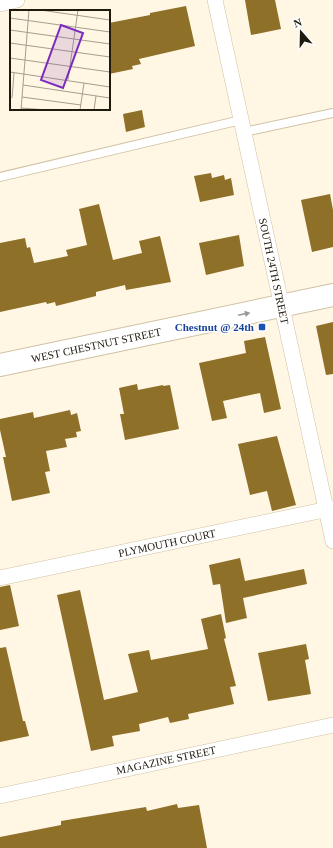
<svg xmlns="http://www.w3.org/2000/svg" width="333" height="848" font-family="'Times New Roman',serif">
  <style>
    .building { fill: #8e7029 }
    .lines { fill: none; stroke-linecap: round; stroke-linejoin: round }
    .service-casing { stroke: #d0c2a3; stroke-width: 10 }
    .minor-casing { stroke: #d0c2a3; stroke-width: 16 }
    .secondary-casing { stroke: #d0c2a3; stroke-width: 24 }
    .service { stroke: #fff; stroke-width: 8 }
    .minor { stroke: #fff; stroke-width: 15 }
    .secondary { stroke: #fff; stroke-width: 22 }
    .oneway { fill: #9a9893 }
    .transit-dot { fill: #1a4fb4; stroke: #fff; stroke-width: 1.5 }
    .labels { text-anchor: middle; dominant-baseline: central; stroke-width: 3; stroke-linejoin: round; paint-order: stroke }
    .street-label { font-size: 11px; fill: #1f1a0e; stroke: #fff }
    .transit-label { font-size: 11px; font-weight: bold; fill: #164399; stroke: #fff; text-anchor: end }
    .inset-road { fill: none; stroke: #a59e8e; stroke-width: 1 }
    .view { fill: #7b2cbf; fill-opacity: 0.15; stroke: #7b2cbf; stroke-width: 2 }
    .inset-edge { fill: none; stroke: #1f1a0e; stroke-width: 2 }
  </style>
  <rect width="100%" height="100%" fill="#fff6e3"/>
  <g class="building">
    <polygon points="245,0 275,0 281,29 251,35"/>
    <polygon points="186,6 195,46 139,59 141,64 132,66 133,69 109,74 109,23 150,15 150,13"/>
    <polygon points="142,110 145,127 126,132 123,114"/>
    <polygon points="211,173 212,178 224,175 225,180 231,178 234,195 200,202 194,176"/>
    <polygon points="330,194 333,210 333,247 312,252 301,200"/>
    <polygon points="99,204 113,260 142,253 139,241 160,236 171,282 126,290 125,285 96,292 96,296 56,306 55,302 47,304 46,302 0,312 0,243 25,238 27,248 30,247 34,263 68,256 66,250 87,245 79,209"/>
    <polygon points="239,235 244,266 206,275 199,243"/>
    <polygon points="333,322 333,374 326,375 316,326"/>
    <polygon points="265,337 281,409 264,413 260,393 223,401 227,418 212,421 199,363 246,353 244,341"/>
    <polygon points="137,384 138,390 163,385 163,386 170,385 179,429 125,440 120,414 124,414 119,388"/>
    <polygon points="70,410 71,415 77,413 81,431 76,432 77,437 65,439 67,447 46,451 50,471 45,472 50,493 12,501 3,457 6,457 0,430 0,419 33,412 34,418"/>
    <polygon points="277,436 296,505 272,511 267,491 250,495 238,444"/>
    <polygon points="240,558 245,581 304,569 307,584 243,598 247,618 226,623 220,584 213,585 209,565"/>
    <polygon points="10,585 19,626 0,630 0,587"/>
    <polygon points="80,590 104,700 138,692 128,654 149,650 151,660 208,649 201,619 221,614 226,638 224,639 236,686 230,687 234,704 188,714 189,719 170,723 168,717 139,724 140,731 112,736 114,746 91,751 57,595"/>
    <polygon points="306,644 309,659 305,660 311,694 268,701 258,653"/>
    <polygon points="6,647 23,721 25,721 29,736 0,742 0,648"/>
    <polygon points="177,804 178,808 199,805 207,848 0,848 0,837 61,825 61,821 146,807 147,811"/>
  </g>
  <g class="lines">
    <g class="service-casing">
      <g id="service">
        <polyline points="244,132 333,113"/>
        <polyline points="0,177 241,120"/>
      </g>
    </g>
    <g class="minor-casing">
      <g id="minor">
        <polyline points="215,0 333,541"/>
        <polyline points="0,4 17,0"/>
        <polyline points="0,578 333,508"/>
        <polyline points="0,796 333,725"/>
      </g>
    </g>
    <g class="secondary-casing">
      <polyline id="secondary" points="0,365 333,295"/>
    </g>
    <use href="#service" class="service"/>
    <use href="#minor" class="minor"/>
    <use href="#secondary" class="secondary"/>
  </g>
  <defs><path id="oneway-solid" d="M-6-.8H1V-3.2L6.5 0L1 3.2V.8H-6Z"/></defs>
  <use class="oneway" href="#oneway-solid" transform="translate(244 314) rotate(-12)"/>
  <rect class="transit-dot" x="258" y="323" width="8" height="8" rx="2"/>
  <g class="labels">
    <g class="street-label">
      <text transform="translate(274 271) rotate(78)">SOUTH 24TH STREET</text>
      <text transform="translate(96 345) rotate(-12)">WEST CHESTNUT STREET</text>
      <text transform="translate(167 543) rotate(-12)">PLYMOUTH COURT</text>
      <text transform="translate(166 760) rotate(-12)">MAGAZINE STREET</text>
    </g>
    <g class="transit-label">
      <text x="254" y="327">Chestnut @ 24th</text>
    </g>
  </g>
  <g transform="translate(10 10)">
    <rect width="100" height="100" fill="#fff6e3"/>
    <path class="inset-road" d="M30,0L100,10M0,8L100,22M0,20L64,29M64,29L100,34M0,33L100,47M0,48L100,62M0,62L100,77M58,70L68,0M13,75L100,88M12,87L71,95M2,88L4,63M11,98L37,100M11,100L19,0M70,100L74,73M84,100L86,86"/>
    <path class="view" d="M51,15L73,23L53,78L31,70Z"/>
    <rect width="100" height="100" class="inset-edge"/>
  </g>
  <g transform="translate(301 32) rotate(340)" stroke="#ffffff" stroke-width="3" paint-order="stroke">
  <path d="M0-3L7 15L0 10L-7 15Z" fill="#1f1a0e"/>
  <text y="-6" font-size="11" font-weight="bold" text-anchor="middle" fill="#1f1a0e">N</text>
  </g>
</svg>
